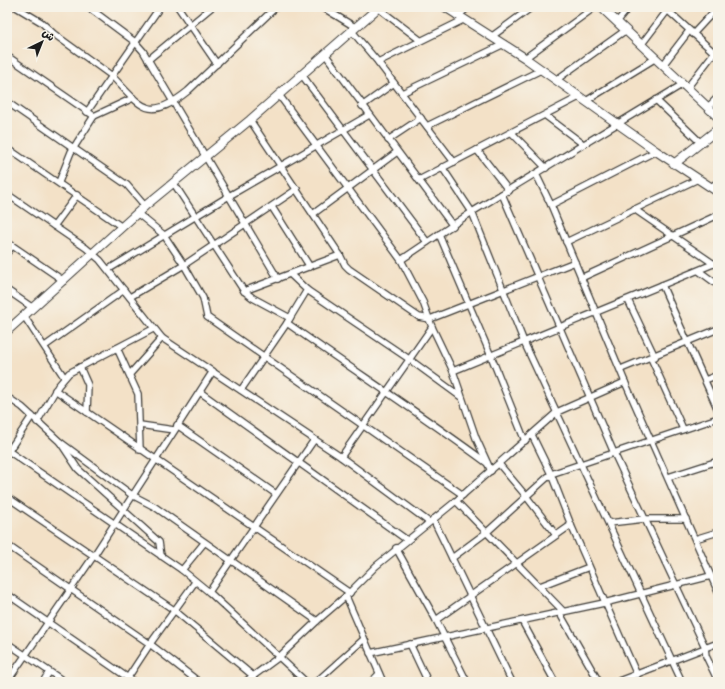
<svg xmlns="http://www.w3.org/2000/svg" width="725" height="689" font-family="'Comic Neue','Playpen Sans Arabic',sans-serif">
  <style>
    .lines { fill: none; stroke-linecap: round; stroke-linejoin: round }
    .street-casing { stroke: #3c3a36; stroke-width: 8 }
    .secondary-casing { stroke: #3c3a36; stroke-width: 10 }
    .street { stroke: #fff; stroke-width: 5.5 }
    .secondary { stroke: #fff; stroke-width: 8 }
  </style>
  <rect width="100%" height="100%" fill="#f7f3e8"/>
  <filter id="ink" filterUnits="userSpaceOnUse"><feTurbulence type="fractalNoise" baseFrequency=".025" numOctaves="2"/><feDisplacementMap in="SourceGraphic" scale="8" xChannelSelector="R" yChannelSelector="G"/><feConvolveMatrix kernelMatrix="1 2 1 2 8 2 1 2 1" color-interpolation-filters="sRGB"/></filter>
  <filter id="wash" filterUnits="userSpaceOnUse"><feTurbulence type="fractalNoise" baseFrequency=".012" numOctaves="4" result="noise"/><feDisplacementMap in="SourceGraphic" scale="16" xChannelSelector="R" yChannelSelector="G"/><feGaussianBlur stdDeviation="0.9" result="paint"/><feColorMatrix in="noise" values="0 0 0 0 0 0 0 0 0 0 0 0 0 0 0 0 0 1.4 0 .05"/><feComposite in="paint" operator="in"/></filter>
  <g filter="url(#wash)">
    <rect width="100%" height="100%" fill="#f3e1c7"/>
  </g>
  <g filter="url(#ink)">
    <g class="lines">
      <g class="street-casing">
        <g id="street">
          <polyline points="16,7 41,22 54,34 112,76 160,7"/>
          <polyline points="88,7 135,42 143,51 278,279"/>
          <polyline points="178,7 217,64"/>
          <polyline points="322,7 355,27"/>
          <polyline points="664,7 718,56"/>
          <polyline points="378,8 420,40"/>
          <polyline points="7,13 10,7"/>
          <polyline points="457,16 469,7"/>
          <polyline points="617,22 629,7"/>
          <polyline points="351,30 378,62 454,162"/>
          <polyline points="693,34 718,7"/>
          <polyline points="491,37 532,7"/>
          <polyline points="641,45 670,7"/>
          <polyline points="325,54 453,226"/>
          <polyline points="7,56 94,116"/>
          <polyline points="525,58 595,7"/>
          <polyline points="148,60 212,7"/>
          <polyline points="378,62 463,20"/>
          <polyline points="663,65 689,31"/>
          <polyline points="302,75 427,242"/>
          <polyline points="556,80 626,30"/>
          <polyline points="687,88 714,53"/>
          <polyline points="402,93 504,44"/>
          <polyline points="279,95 401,260 423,302 432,327 453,371 476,438 491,471"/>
          <polyline points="656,100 701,143"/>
          <polyline points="586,101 656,58"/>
          <polyline points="7,102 127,185 145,206"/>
          <polyline points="362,106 394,83"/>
          <polyline points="708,107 718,97"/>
          <path d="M87,112L112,76C142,107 148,123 188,91L276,7"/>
          <polyline points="546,116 583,144"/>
          <polyline points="250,120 340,255"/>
          <polyline points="427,126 541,70"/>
          <polyline points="512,133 546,168"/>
          <polyline points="388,140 421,118"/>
          <polyline points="7,148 122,227"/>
          <polyline points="477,150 509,191"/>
          <polyline points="442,167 472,212 524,342 682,682"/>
          <polyline points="536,174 551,205 625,382 718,592"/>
          <polyline points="419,180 579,97"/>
          <polyline points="59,182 71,152 94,116 133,98"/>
          <polyline points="173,182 244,291 253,298 290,318"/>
          <polyline points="711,187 718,182"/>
          <polyline points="7,194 86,248 100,260 162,338 341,457 429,522"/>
          <polyline points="502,194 614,453 705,647 706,656 718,681"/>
          <polyline points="551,205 656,151"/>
          <polyline points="272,207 310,267"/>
          <polyline points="634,209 714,264"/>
          <polyline points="137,213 164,235 184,265 203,298 207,317 463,495"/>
          <polyline points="313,214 397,152"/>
          <polyline points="54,226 77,195"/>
          <polyline points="439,234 491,356 525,441"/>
          <polyline points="7,242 64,281"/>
          <polyline points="566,242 698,179"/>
          <polyline points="7,253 12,246"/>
          <polyline points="401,260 472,212 683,84"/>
          <polyline points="109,269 229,196 369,115"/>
          <polyline points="699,271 718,285"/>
          <polyline points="581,278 718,215"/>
          <polyline points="662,285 718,410"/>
          <polyline points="7,290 33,308"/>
          <polyline points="307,290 409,359 461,397"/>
          <polyline points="244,291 340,255 345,265 349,269 419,317 430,319 575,262"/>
          <polyline points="130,297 184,265 297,189"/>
          <polyline points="628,300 655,357"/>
          <polyline points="24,316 64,377"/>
          <path d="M287,323C353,370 421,414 487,463"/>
          <polyline points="45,346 124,290"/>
          <polyline points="117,348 138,394 140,450"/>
          <polyline points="651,358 683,429"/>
          <polyline points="80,367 88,385 87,412"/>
          <polyline points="621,369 718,329"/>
          <polyline points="453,371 718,262"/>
          <polyline points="130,374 162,338"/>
          <polyline points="705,380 718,375"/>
          <polyline points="55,390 350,593"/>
          <polyline points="241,390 287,323 307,290 291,275"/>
          <polyline points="200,392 407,540"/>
          <polyline points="7,397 22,407 60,442 78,469 159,542 161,556"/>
          <polyline points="37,422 58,386 69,373 153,329"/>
          <polyline points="140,425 174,430"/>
          <polyline points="177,425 276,494"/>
          <polyline points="532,435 551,474 571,525 637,675"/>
          <polyline points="60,442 132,495 155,507 317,621"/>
          <polyline points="7,450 182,570 209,592 306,682"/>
          <polyline points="8,452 32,416"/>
          <polyline points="341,457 432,327"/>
          <polyline points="499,464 526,496 556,535"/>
          <polyline points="668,477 718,461"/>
          <polyline points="7,497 174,610 252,675 254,682"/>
          <polyline points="456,501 563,611"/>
          <polyline points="433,519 512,682"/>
          <polyline points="609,523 644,519 686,519"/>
          <polyline points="695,539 718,532"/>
          <polyline points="7,545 150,644 199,682"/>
          <polyline points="396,548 436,620 467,682"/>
          <polyline points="452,558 487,532 551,474 718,418"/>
          <polyline points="182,570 204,543"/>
          <polyline points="540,586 589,567"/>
          <polyline points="209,592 314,440"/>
          <polyline points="7,594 134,682"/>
          <polyline points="346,596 383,682"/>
          <polyline points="559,612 599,682"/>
          <polyline points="436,620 571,525"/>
          <polyline points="522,621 555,682"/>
          <polyline points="7,643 65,682"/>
          <polyline points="410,644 428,682"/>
          <polyline points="370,653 604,603 711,576"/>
          <polyline points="7,682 93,557 213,371"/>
          <polyline points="43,682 49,672"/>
          <polyline points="125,682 150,644 195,582"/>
          <polyline points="245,682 279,657 317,621 346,596 376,566 456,501 557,412 625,382"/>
          <polyline points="316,682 364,639"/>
          <polyline points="371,682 379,674"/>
          <polyline points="616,682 718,643"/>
        </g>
      </g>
      <g class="secondary-casing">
        <g id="secondary">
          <polyline points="445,7 525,58 656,151 718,192"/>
          <polyline points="601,7 718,117"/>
          <polyline points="674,164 718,129"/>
          <polyline points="7,331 145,206 250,120 379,7"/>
        </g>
      </g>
      <use href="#street" class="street"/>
      <use href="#secondary" class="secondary"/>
    </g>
  </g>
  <rect width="725" height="689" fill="none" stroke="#f7f3e8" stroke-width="24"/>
  <g transform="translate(42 42) rotate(43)" stroke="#f7f3e8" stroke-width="3" paint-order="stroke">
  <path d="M0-3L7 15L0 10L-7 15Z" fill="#1c1c1c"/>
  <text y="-6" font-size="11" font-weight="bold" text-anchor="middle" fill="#1c1c1c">ش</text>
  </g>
</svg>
